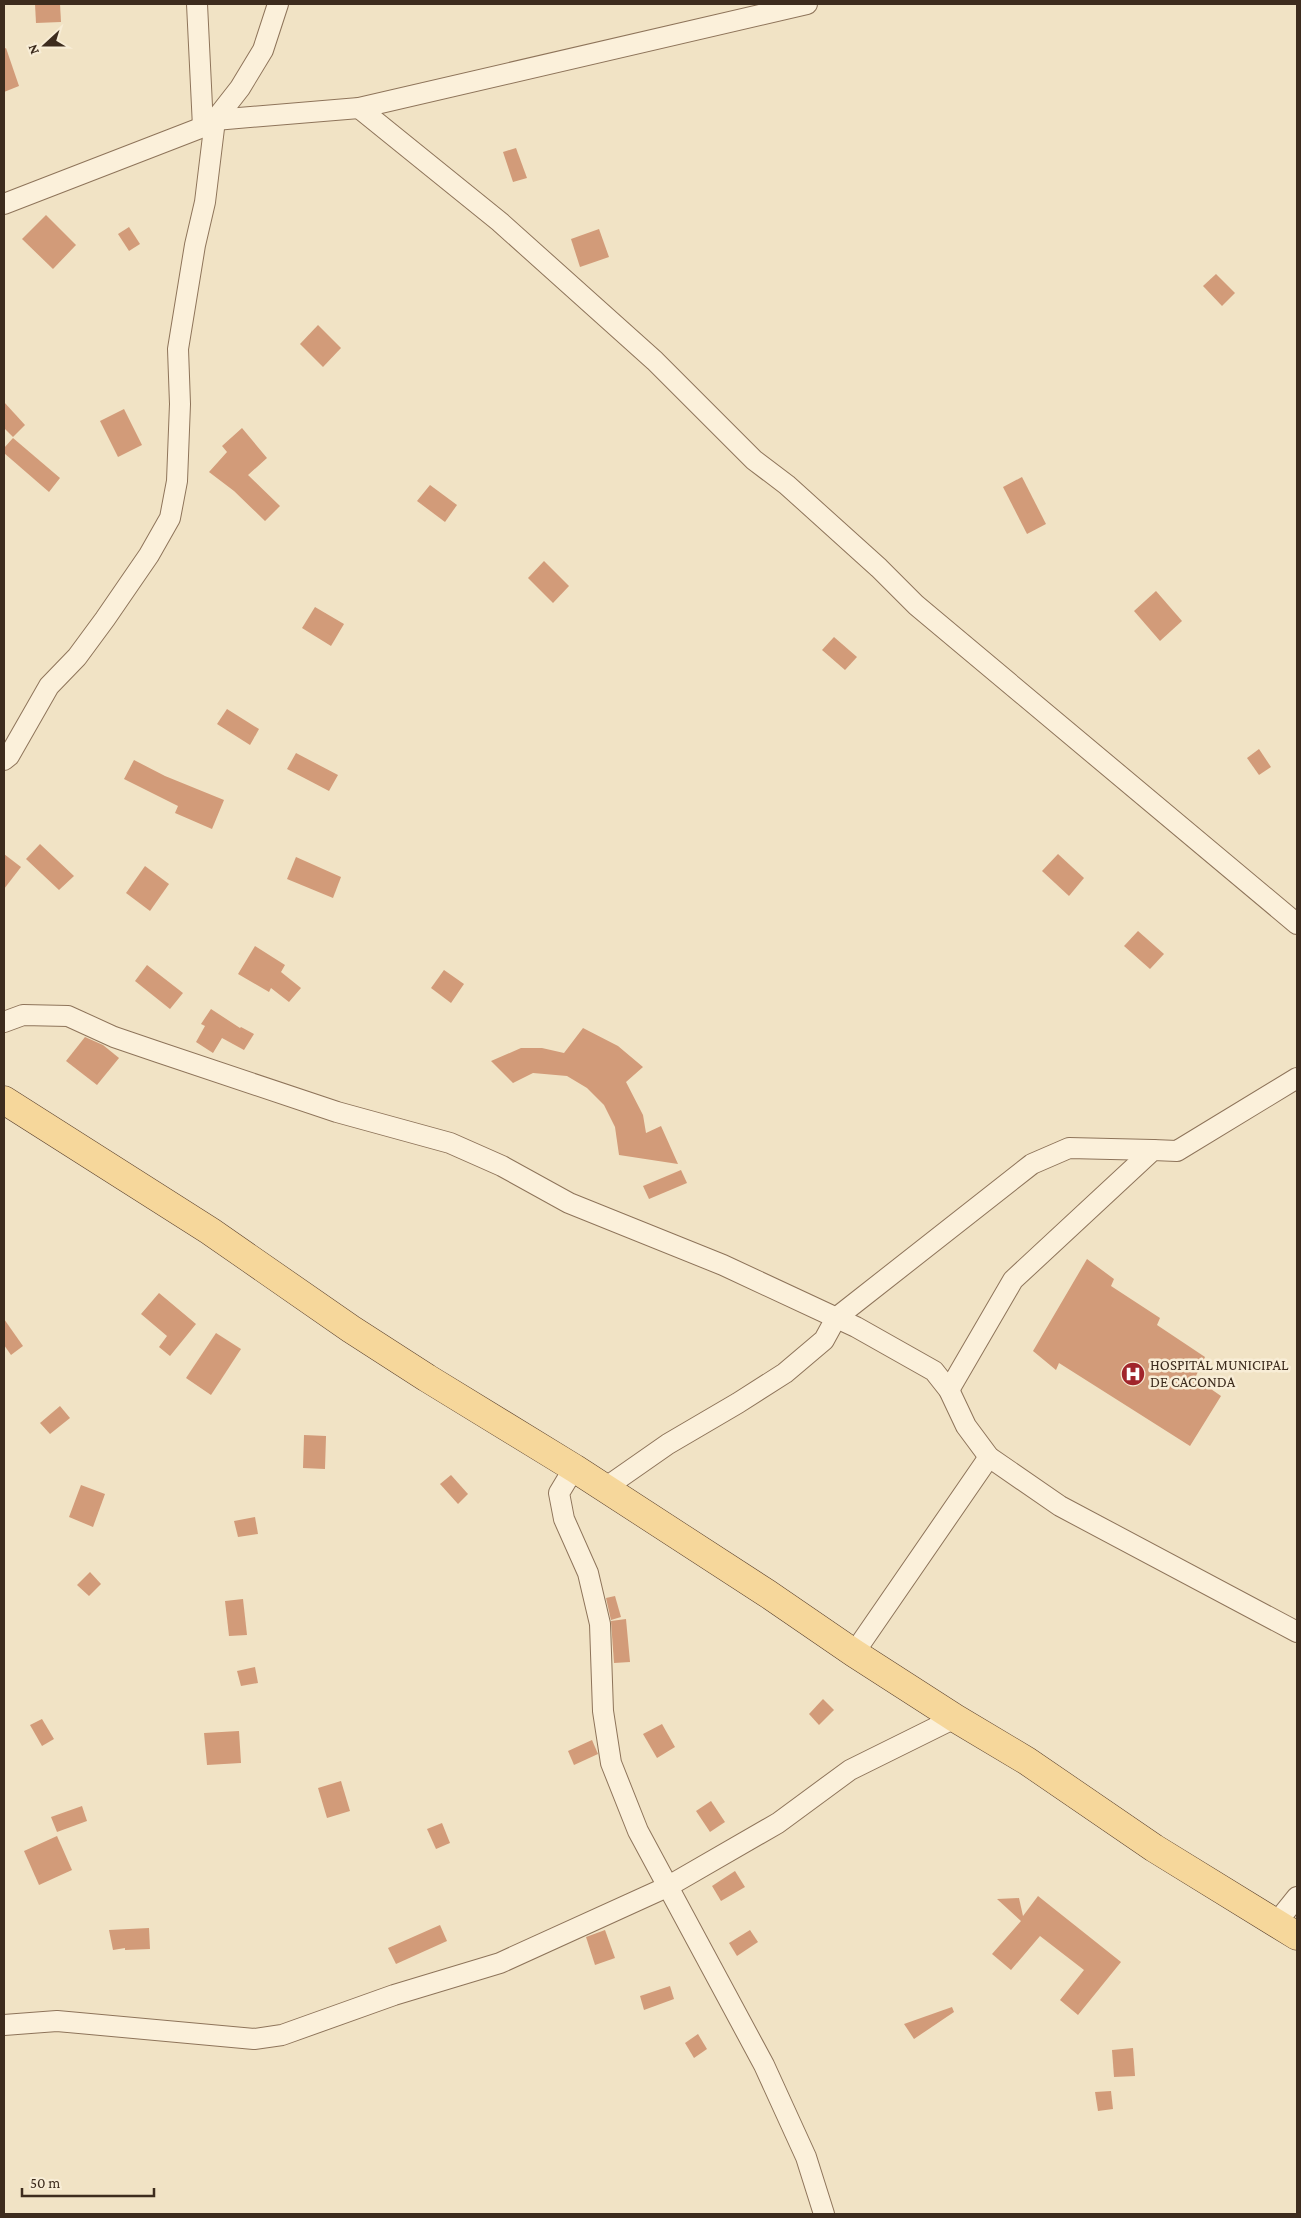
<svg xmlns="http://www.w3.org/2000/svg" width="1301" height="2218" font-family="'Crimson Pro',serif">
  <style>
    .building { fill: #d29b79 }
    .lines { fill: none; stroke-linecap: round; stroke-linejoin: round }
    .minor-casing { stroke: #8e745a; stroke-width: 22 }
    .primary-casing { stroke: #5c422e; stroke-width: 29 }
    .minor { stroke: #fbf0da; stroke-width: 20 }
    .primary { stroke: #f6d79b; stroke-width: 28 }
    .labels { text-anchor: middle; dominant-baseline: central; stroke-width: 5; stroke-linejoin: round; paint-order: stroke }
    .poi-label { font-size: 15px; fill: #3d2c1e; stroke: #f8edd6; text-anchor: start }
  </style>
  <rect width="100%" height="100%" fill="#f1e3c5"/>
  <g class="building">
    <polygon points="35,4 60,4 61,22 36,23"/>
    <polygon points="6,48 19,86 4,92 4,49"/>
    <polygon points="516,148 527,178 513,182 503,152"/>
    <polygon points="46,215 76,245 53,269 22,239"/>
    <polygon points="129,227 140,244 129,251 118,234"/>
    <polygon points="599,229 609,257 580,267 571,239"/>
    <polygon points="1216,274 1235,293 1222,306 1203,286"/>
    <polygon points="318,325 341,348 323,367 300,344"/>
    <polygon points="4,402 25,425 13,437 4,428"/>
    <polygon points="124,409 142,445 118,457 100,421"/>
    <polygon points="242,428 267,458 248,475 280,506 265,521 234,491 209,472 227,452 222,446"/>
    <polygon points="13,438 60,478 49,492 4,453 4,448"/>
    <polygon points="1022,477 1046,524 1027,534 1003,487"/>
    <polygon points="430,485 457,505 445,522 417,501"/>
    <polygon points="544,561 569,586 553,603 528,578"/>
    <polygon points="1156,591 1182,621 1160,641 1134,611"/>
    <polygon points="315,607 344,624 331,646 302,628"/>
    <polygon points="834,637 857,657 845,670 822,650"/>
    <polygon points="227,709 259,729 250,745 217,724"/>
    <polygon points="1259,749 1271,767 1259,775 1247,758"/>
    <polygon points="296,753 338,775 329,791 287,769"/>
    <polygon points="134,760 165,776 224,800 212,829 175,813 178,806 124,779"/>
    <polygon points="40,844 74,876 59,890 26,859"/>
    <polygon points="4,854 21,867 4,889"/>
    <polygon points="1058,854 1084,878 1069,896 1042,871"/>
    <polygon points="296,857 341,877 333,898 287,879"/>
    <polygon points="145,866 169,884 150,911 126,893"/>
    <polygon points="1138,931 1164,954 1150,969 1124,946"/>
    <polygon points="255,946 285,965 281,972 301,988 289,1002 271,988 269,992 238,974"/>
    <polygon points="147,965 183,993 170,1009 135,981"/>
    <polygon points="444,970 464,984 451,1003 431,988"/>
    <polygon points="211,1009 240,1028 241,1027 254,1034 244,1050 222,1038 213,1053 196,1042 205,1026 201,1024"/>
    <polygon points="583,1028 618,1046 643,1067 626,1082 643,1115 646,1133 661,1126 678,1164 619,1155 615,1127 604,1105 587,1088 567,1076 533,1073 513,1083 491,1061 521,1048 542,1048 564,1053"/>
    <polygon points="85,1037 103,1045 119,1058 97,1085 66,1061"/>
    <polygon points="681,1170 687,1183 649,1199 643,1186"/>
    <polygon points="1087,1259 1114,1279 1111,1286 1160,1318 1157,1325 1205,1357 1195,1378 1221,1396 1190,1446 1059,1363 1056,1370 1033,1351"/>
    <polygon points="159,1293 196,1324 170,1356 159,1347 167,1336 141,1314"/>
    <polygon points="4,1319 23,1346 11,1355 4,1345"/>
    <polygon points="216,1333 241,1349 211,1395 186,1378"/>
    <polygon points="60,1406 70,1418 50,1434 40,1423"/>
    <polygon points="304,1435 326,1436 325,1469 303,1468"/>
    <polygon points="451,1475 468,1494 458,1504 440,1484"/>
    <polygon points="81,1485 105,1494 93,1527 69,1517"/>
    <polygon points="255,1517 258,1534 238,1537 234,1521"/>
    <polygon points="90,1572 101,1584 89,1596 77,1585"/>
    <polygon points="615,1596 621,1617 611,1620 606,1598"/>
    <polygon points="243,1599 247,1635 229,1636 225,1601"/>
    <polygon points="626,1619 630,1662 614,1663 611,1621"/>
    <polygon points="255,1667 258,1683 241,1686 237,1671"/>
    <polygon points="823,1699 834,1710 819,1725 809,1714"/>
    <polygon points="42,1719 54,1739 42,1746 30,1725"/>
    <polygon points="662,1724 675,1747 657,1758 643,1734"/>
    <polygon points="239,1731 241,1763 207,1765 204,1733"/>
    <polygon points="592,1740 598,1754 574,1765 568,1751"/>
    <polygon points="341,1781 350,1811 327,1818 318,1788"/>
    <polygon points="711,1801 725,1822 710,1832 696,1811"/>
    <polygon points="82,1806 87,1821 57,1832 51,1817"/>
    <polygon points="442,1823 450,1843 436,1849 427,1829"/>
    <polygon points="57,1836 72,1870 39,1885 24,1851"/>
    <polygon points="735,1871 745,1887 721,1901 712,1886"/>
    <polygon points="1038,1896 1121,1962 1078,2015 1060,2000 1084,1970 1040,1936 1011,1970 992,1954 1021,1921 997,1899 1019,1898 1023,1916"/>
    <polygon points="440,1925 447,1941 396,1964 388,1948"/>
    <polygon points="149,1928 150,1949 125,1950 125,1948 113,1950 109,1930"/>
    <polygon points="605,1930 615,1958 595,1965 586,1937"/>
    <polygon points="750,1930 758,1942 737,1956 729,1943"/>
    <polygon points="670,1986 674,1999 644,2010 640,1996"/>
    <polygon points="952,2007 954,2012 914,2039 904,2024"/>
    <polygon points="698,2034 707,2049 694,2058 685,2043"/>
    <polygon points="1133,2048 1135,2076 1114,2077 1112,2050"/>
    <polygon points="1111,2091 1113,2109 1098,2111 1095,2092"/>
  </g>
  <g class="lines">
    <g class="minor-casing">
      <g id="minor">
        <polyline points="197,4 203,127"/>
        <polyline points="359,108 500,222 655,361 754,460 787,485 879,568 916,605 1297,924"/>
        <polyline points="4,204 203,127 215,120 359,108 807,4"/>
        <polyline points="4,760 9,756 49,686 77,657 105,619 149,555 170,518 177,481 180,404 178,349 195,245 205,202 215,120 240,88 263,50 278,4"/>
        <polyline points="4,1022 23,1015 68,1016 114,1037 158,1052 337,1112 450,1143 502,1166 569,1203 723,1265 856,1327 934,1371 949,1390 966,1426 989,1457 1060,1506 1297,1632"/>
        <polyline points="949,1390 1013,1280 1153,1150 1177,1151 1297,1078"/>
        <polyline points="574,1468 559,1493 564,1519 588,1573 600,1624 603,1711 611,1763 638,1831 764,2065 806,2157 824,2214"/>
        <polyline points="605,1488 668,1444 738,1403 785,1373 824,1340 836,1318 1032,1164 1069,1148 1153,1150"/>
        <polyline points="854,1653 989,1457"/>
        <polyline points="1276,1923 1297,1897"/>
        <polyline points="4,2025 57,2021 254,2039 282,2035 394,1995 500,1963 667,1887 778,1823 850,1770 955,1718"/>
      </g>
    </g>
    <g class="primary-casing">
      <polyline id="primary" points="4,1100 210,1231 351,1329 427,1378 574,1468 768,1594 854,1653 955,1718 1027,1761 1154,1848 1297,1936"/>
    </g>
    <use href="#minor" class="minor"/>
    <use href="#primary" class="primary"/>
  </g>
  <defs>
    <g id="hospital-disc" transform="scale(1.25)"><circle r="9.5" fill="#a1252b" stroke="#f8edd6"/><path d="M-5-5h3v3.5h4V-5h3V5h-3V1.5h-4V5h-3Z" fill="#fff"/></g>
  </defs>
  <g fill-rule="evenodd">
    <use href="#hospital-disc" x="1133" y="1374"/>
  </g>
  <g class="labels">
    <g class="poi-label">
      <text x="1150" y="1365">HOSPITAL MUNICIPAL<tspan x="1150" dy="17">DE CACONDA</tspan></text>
    </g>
  </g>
  <rect width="1301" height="2218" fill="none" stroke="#3d2c1e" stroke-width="10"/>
  <g transform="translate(45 45) rotate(249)" stroke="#f8edd6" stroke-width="4" paint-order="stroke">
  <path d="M0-4L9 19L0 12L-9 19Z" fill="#3d2c1e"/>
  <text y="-8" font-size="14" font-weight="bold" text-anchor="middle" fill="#3d2c1e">N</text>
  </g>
  <path d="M22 2188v8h132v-8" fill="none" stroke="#3d2c1e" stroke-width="2.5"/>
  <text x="30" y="2188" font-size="15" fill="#3d2c1e" stroke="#f8edd6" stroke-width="4" paint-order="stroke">50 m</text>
</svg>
